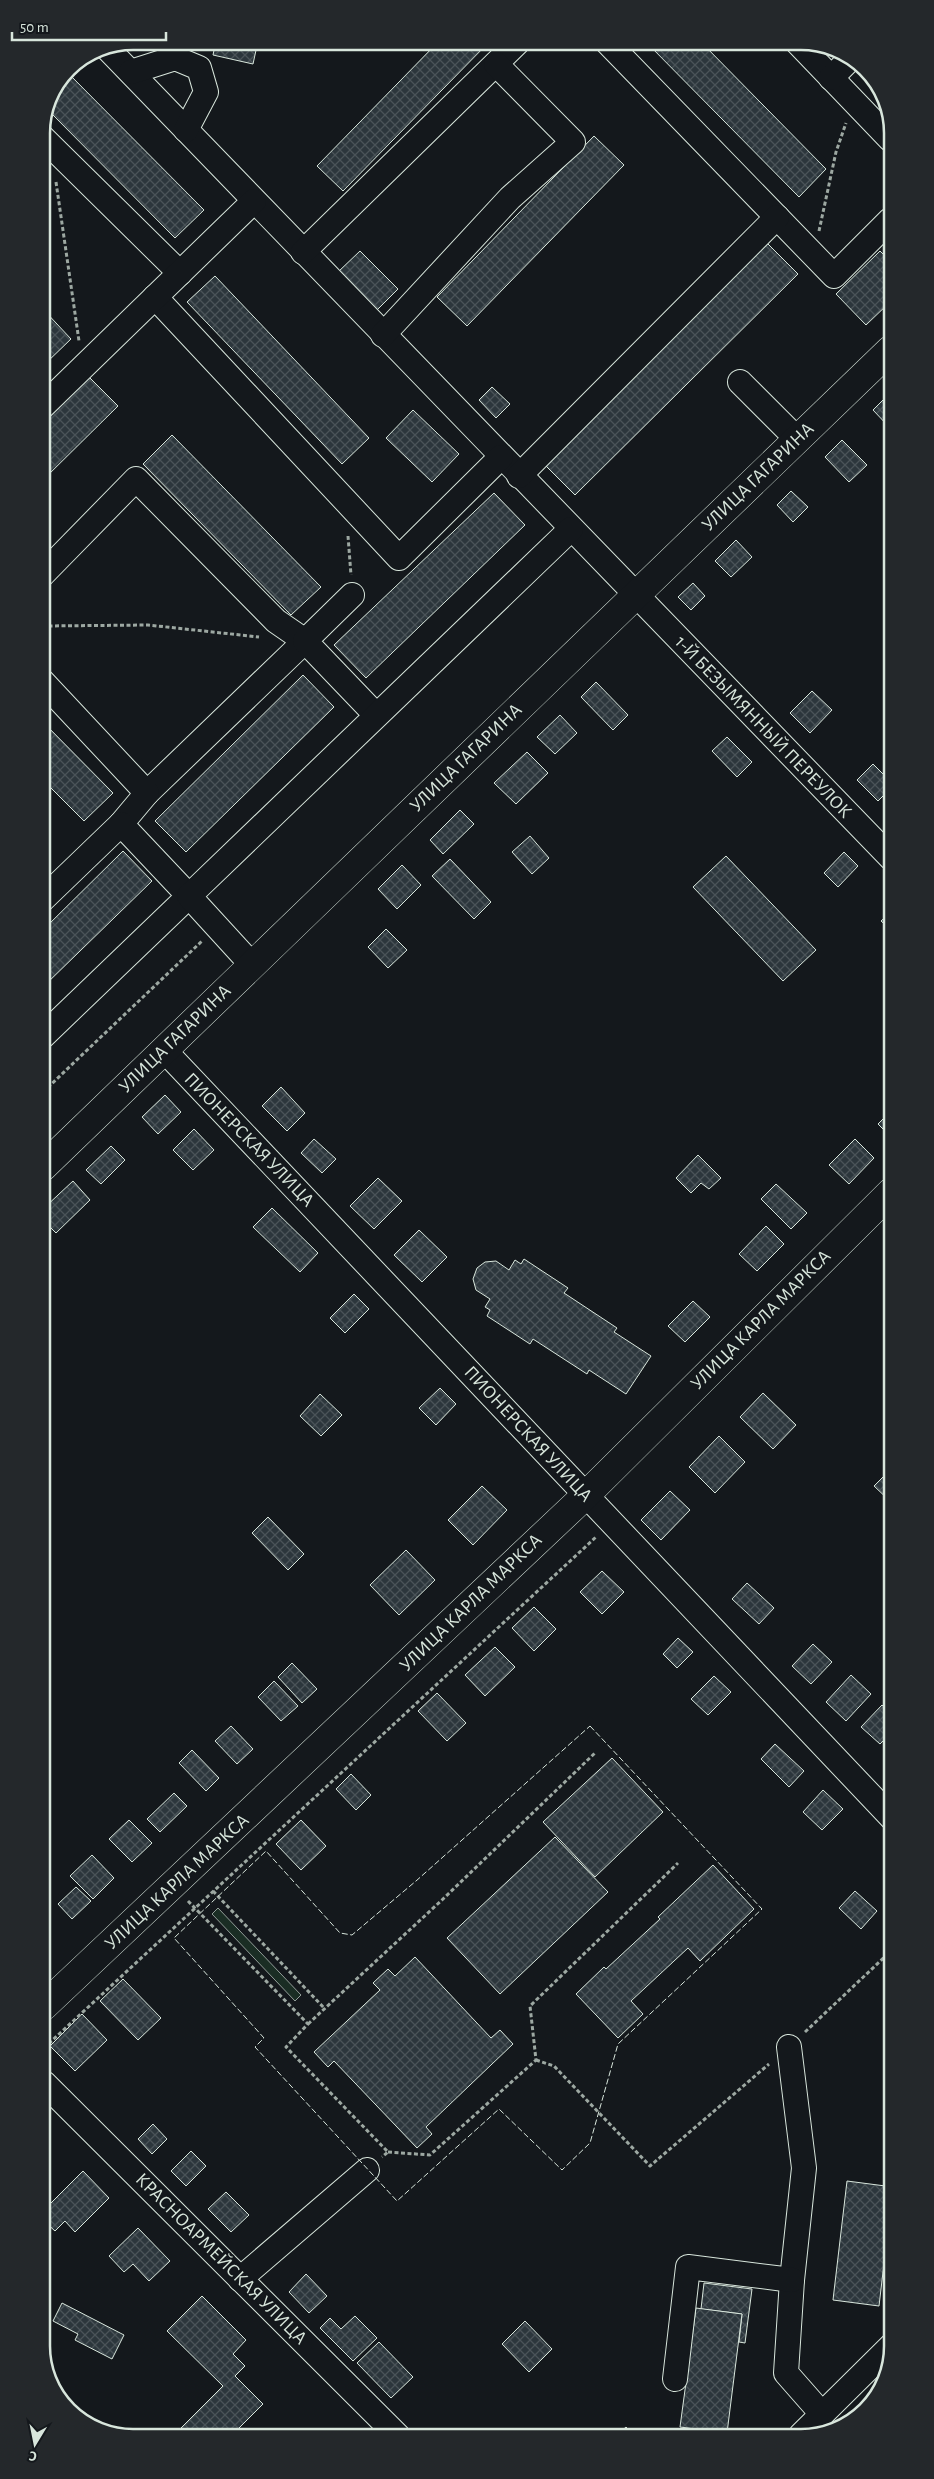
<svg xmlns="http://www.w3.org/2000/svg" width="934" height="2479" font-family="'Alegreya Sans',sans-serif">
  <style>
    .grass { fill: #1a2d24; stroke: #939e99 }
    .building { fill: url(#building-cross-hatch); stroke: #d8e6dc }
    .lines { fill: none; stroke-linecap: round; stroke-linejoin: round }
    .minor-casing { stroke: #d8e6dc; stroke-width: 26 }
    .major-casing { stroke: #d8e6dc; stroke-width: 29 }
    .path { stroke: #9da8a2; stroke-width: 3; stroke-dasharray: 4 2.5; stroke-linecap: butt }
    .minor { stroke: #14181c; stroke-width: 24 }
    .major { stroke: #14181c; stroke-width: 28 }
    .fence { stroke: #d8e6dc; stroke-width: 1; stroke-dasharray: 6 2.5; stroke-linecap: butt }
    .labels { text-anchor: middle; dominant-baseline: central; stroke-width: 4; stroke-linejoin: round; paint-order: stroke }
    .street-label { font-size: 19px; fill: #d8e6dc; stroke: #14181c }
    .rim { fill: none; stroke: #d8e6dc; stroke-width: 2.5 }
  </style>
  <defs>
    <pattern id="building-cross-hatch" width="8" height="8" patternUnits="userSpaceOnUse" patternTransform="scale(1.25)"><rect width="8" height="8" fill="#2c363c"/><path d="M0 0l8 8M0 8l8-8" fill="none" stroke="#4a5358"/></pattern>
  </defs>
  <rect width="100%" height="100%" fill="#14181c"/>
  <polygon class="grass" points="218,1908 301,1995 295,2001 212,1914"/>
  <g class="building">
    <polygon points="133,41 164,41 163,48"/>
    <polygon points="216,41 258,41 253,64 213,55"/>
    <polygon points="439,41 490,41 343,191 317,166"/>
    <polygon points="645,41 700,41 826,169 799,197"/>
    <polygon points="67,72 204,210 175,238 49,111"/>
    <polygon points="594,136 624,165 467,326 437,297"/>
    <polygon points="767,243 798,274 575,495 544,464"/>
    <polygon points="360,251 398,289 377,310 338,272"/>
    <polygon points="880,251 890,261 890,302 866,325 836,294"/>
    <polygon points="215,276 369,438 342,464 187,302"/>
    <polygon points="42,308 71,339 44,365 42,363"/>
    <polygon points="88,376 118,406 42,481 42,422"/>
    <polygon points="492,387 510,404 496,418 479,400"/>
    <polygon points="890,393 890,428 873,410"/>
    <polygon points="413,410 459,454 432,482 386,438"/>
    <polygon points="172,435 321,587 291,615 143,464"/>
    <polygon points="842,440 867,465 849,482 825,457"/>
    <polygon points="791,491 808,507 793,522 777,505"/>
    <polygon points="494,493 525,525 366,678 334,645"/>
    <polygon points="736,540 752,557 731,577 715,561"/>
    <polygon points="693,583 705,596 691,610 678,597"/>
    <polygon points="303,675 334,707 186,852 155,821"/>
    <polygon points="596,682 628,715 613,730 581,697"/>
    <polygon points="812,691 832,710 810,733 790,713"/>
    <polygon points="560,715 577,733 555,754 537,737"/>
    <polygon points="42,721 113,793 84,821 42,779"/>
    <polygon points="727,737 752,762 737,777 712,751"/>
    <polygon points="527,752 548,773 516,804 494,783"/>
    <polygon points="873,764 890,781 891,788 878,801 857,780"/>
    <polygon points="460,810 474,824 443,854 430,840"/>
    <polygon points="530,836 549,858 532,874 512,852"/>
    <polygon points="123,851 152,881 43,987 43,930"/>
    <polygon points="844,852 858,866 838,887 824,873"/>
    <polygon points="726,856 816,950 783,981 693,887"/>
    <polygon points="450,859 491,902 474,919 432,876"/>
    <polygon points="402,865 421,885 397,909 378,889"/>
    <polygon points="891,912 891,930 881,921"/>
    <polygon points="386,929 407,950 388,968 368,947"/>
    <polygon points="281,1087 305,1113 287,1131 262,1106"/>
    <polygon points="165,1095 181,1112 158,1134 142,1117"/>
    <polygon points="891,1111 891,1137 878,1124"/>
    <polygon points="194,1129 214,1150 193,1170 173,1150"/>
    <polygon points="314,1139 336,1159 322,1173 301,1153"/>
    <polygon points="855,1139 874,1158 849,1184 829,1165"/>
    <polygon points="111,1146 125,1160 101,1184 86,1170"/>
    <polygon points="698,1155 721,1178 709,1189 701,1183 691,1193 676,1178"/>
    <polygon points="378,1178 402,1201 374,1229 350,1206"/>
    <polygon points="73,1181 90,1200 56,1233 43,1220 43,1209"/>
    <polygon points="776,1184 807,1213 791,1229 761,1199"/>
    <polygon points="272,1208 318,1253 300,1272 253,1227"/>
    <polygon points="766,1226 784,1244 757,1271 739,1254"/>
    <polygon points="419,1230 447,1257 422,1282 394,1255"/>
    <polygon points="524,1259 568,1288 564,1293 617,1328 614,1332 651,1356 626,1394 589,1370 587,1374 533,1339 530,1344 487,1316 490,1310 485,1307 490,1299 476,1290 473,1279 477,1268 485,1262 496,1261 509,1270 515,1260 521,1264"/>
    <polygon points="354,1294 369,1309 345,1333 330,1318"/>
    <polygon points="693,1301 710,1317 685,1342 668,1326"/>
    <polygon points="440,1388 456,1404 436,1425 419,1408"/>
    <polygon points="763,1393 796,1425 773,1449 740,1417"/>
    <polygon points="320,1394 342,1415 321,1436 300,1416"/>
    <polygon points="719,1436 745,1462 715,1493 689,1467"/>
    <polygon points="891,1469 892,1503 874,1486"/>
    <polygon points="482,1486 507,1510 473,1545 448,1520"/>
    <polygon points="670,1491 690,1510 661,1540 641,1520"/>
    <polygon points="268,1517 304,1554 288,1570 252,1533"/>
    <polygon points="406,1550 435,1580 399,1615 370,1585"/>
    <polygon points="602,1571 624,1592 602,1614 580,1592"/>
    <polygon points="747,1583 774,1608 759,1624 732,1599"/>
    <polygon points="534,1607 556,1629 534,1651 512,1628"/>
    <polygon points="678,1638 693,1652 677,1668 663,1654"/>
    <polygon points="813,1644 832,1662 811,1684 792,1666"/>
    <polygon points="495,1647 515,1667 485,1696 465,1675"/>
    <polygon points="292,1663 317,1689 302,1703 278,1677"/>
    <polygon points="851,1675 871,1694 846,1721 826,1702"/>
    <polygon points="714,1676 731,1692 708,1715 691,1699"/>
    <polygon points="274,1681 298,1706 281,1721 258,1697"/>
    <polygon points="437,1693 466,1723 447,1741 418,1711"/>
    <polygon points="882,1705 892,1714 892,1732 880,1744 861,1727"/>
    <polygon points="231,1726 253,1749 237,1764 215,1741"/>
    <polygon points="775,1744 804,1771 789,1787 761,1759"/>
    <polygon points="192,1750 219,1778 206,1791 179,1763"/>
    <polygon points="612,1758 663,1812 595,1877 543,1822"/>
    <polygon points="351,1774 371,1795 356,1810 336,1789"/>
    <polygon points="823,1790 843,1809 822,1830 803,1812"/>
    <polygon points="174,1793 187,1806 160,1832 147,1819"/>
    <polygon points="129,1820 152,1843 132,1862 109,1839"/>
    <polygon points="301,1820 326,1846 301,1870 276,1844"/>
    <polygon points="555,1837 608,1892 500,1994 447,1938"/>
    <polygon points="92,1855 114,1878 93,1899 70,1876"/>
    <polygon points="892,1862 892,1874 886,1868"/>
    <polygon points="713,1865 754,1909 700,1961 688,1948 631,2001 643,2014 618,2038 576,1994 604,1967 606,1969 660,1919 658,1917"/>
    <polygon points="76,1887 91,1901 72,1919 58,1904"/>
    <polygon points="855,1891 877,1911 861,1929 839,1908"/>
    <polygon points="415,1957 491,2038 500,2030 513,2044 426,2127 432,2134 417,2148 334,2061 328,2067 314,2052 380,1990 373,1983 388,1969 395,1976"/>
    <polygon points="123,1979 161,2018 138,2040 100,2001"/>
    <polygon points="82,2014 107,2040 75,2071 50,2046"/>
    <polygon points="153,2124 167,2139 152,2154 138,2139"/>
    <polygon points="191,2151 206,2166 186,2186 171,2171"/>
    <polygon points="83,2171 109,2198 75,2232 65,2221 55,2231 44,2221 44,2210"/>
    <polygon points="847,2181 893,2187 879,2306 833,2300"/>
    <polygon points="226,2192 249,2215 231,2232 208,2209"/>
    <polygon points="138,2228 170,2261 149,2281 133,2264 124,2272 109,2256"/>
    <polygon points="306,2274 327,2296 309,2313 289,2292"/>
    <polygon points="704,2283 752,2289 745,2343 739,2342 742,2314 701,2309"/>
    <polygon points="202,2296 246,2340 233,2354 245,2366 235,2376 263,2404 230,2437 172,2437 223,2386 167,2331"/>
    <polygon points="62,2303 124,2335 112,2359 75,2340 78,2334 53,2321"/>
    <polygon points="696,2308 742,2314 727,2433 680,2427"/>
    <polygon points="355,2316 377,2338 353,2361 320,2328 330,2318 341,2329"/>
    <polygon points="525,2321 552,2349 529,2372 502,2344"/>
    <polygon points="379,2342 413,2377 391,2398 357,2363"/>
    <polygon points="626,2427 634,2435 617,2435"/>
  </g>
  <g class="lines">
    <g class="minor-casing">
      <g id="minor">
        <polyline points="606,41 834,276 890,220"/>
        <polyline points="796,41 890,139"/>
        <polyline points="106,47 891,858"/>
        <polyline points="131,72 175,58 199,68 206,92 186,130"/>
        <polyline points="831,78 851,58"/>
        <polyline points="41,136 180,273"/>
        <polyline points="303,252 519,41"/>
        <polyline points="155,297 399,558 501,457"/>
        <polyline points="383,335 510,198 573,142 496,64"/>
        <polyline points="740,382 797,439"/>
        <polyline points="42,407 254,201"/>
        <polyline points="519,476 777,217"/>
        <polyline points="42,575 136,479 276,621 305,641 147,793"/>
        <polyline points="352,595 305,641 375,714"/>
        <polyline points="42,681 147,793 121,824"/>
        <polyline points="42,900 121,824 189,896 43,1036"/>
        <polyline points="252,965 189,896 571,529"/>
        <polyline points="164,1050 892,1818"/>
        <polyline points="789,2047 804,2168 792,2280 786,2373 822,2414"/>
        <polyline points="44,2083 398,2436"/>
        <polyline points="240,2279 367,2170"/>
        <polyline points="675,2379 688,2267 792,2280"/>
        <polyline points="801,2435 893,2344"/>
      </g>
    </g>
    <g class="major-casing">
      <g id="major">
        <polyline points="43,1167 890,350"/>
        <polyline points="44,2006 586,1495 891,1192"/>
      </g>
    </g>
    <g class="path">
      <polyline points="56,182 79,341"/>
      <polyline points="819,231 836,152 846,123"/>
      <polyline points="348,536 351,575"/>
      <polyline points="42,626 148,625 259,637"/>
      <polyline points="43,1092 202,941"/>
      <polyline points="213,1891 325,2009"/>
      <polyline points="188,1901 308,2024 286,2047 388,2152 382,2157"/>
      <polyline points="308,2024 443,1899 595,1753"/>
      <polyline points="805,2032 892,1950"/>
      <polyline points="44,2048 596,1537"/>
      <polyline points="536,2060 554,2066 650,2166 769,2064"/>
      <polyline points="388,2152 430,2155 536,2060 530,2006 678,1863"/>
    </g>
    <use href="#minor" class="minor"/>
    <use href="#major" class="major"/>
    <polygon class="fence" points="590,1726 762,1909 618,2044 590,2143 562,2170 499,2109 397,2201 255,2047 264,2038 174,1938 266,1851 340,1933 352,1935 416,1881"/>
  </g>
  <g class="labels">
    <g class="street-label">
      <text transform="translate(758 477) rotate(-44)">УЛИЦА ГАГАРИНА</text>
      <text transform="translate(763 727) rotate(46)">1-Й БЕЗЫМЯННЫЙ ПЕРЕУЛОК</text>
      <text transform="translate(466 758) rotate(-44)">УЛИЦА ГАГАРИНА</text>
      <text transform="translate(175 1039) rotate(-44)">УЛИЦА ГАГАРИНА</text>
      <text transform="translate(249 1140) rotate(46)">ПИОНЕРСКАЯ УЛИЦА</text>
      <text transform="translate(761 1320) rotate(-45)">УЛИЦА КАРЛА МАРКСА</text>
      <text transform="translate(528 1434) rotate(47)">ПИОНЕРСКАЯ УЛИЦА</text>
      <text transform="translate(471 1603) rotate(-44)">УЛИЦА КАРЛА МАРКСА</text>
      <text transform="translate(177 1882) rotate(-43)">УЛИЦА КАРЛА МАРКСА</text>
      <text transform="translate(221 2259) rotate(45)">КРАСНОАРМЕЙСКАЯ УЛИЦА</text>
    </g>
  </g>
  <path d="M0 0H934V2479H0ZM133 50H801A83 83 0 0 1 884 133V2346A83 83 0 0 1 801 2429H133A83 83 0 0 1 50 2346V133A83 83 0 0 1 133 50Z" fill="#24282b" fill-rule="evenodd"/>
  <path class="rim" d="M133 50H801A83 83 0 0 1 884 133V2346A83 83 0 0 1 801 2429H133A83 83 0 0 1 50 2346V133A83 83 0 0 1 133 50Z"/>
  <g transform="translate(35 2444) rotate(190)" stroke="#14181c" stroke-width="4" paint-order="stroke">
  <path d="M0-4L9 19L0 12L-9 19Z" fill="#d8e6dc"/>
  <text y="-8" font-size="14" font-weight="bold" text-anchor="middle" fill="#d8e6dc">С</text>
  </g>
  <path d="M12 32v8h154v-8" fill="none" stroke="#d8e6dc" stroke-width="2.5"/>
  <text x="20" y="32" font-size="15" fill="#d8e6dc" stroke="#14181c" stroke-width="4" paint-order="stroke">50 m</text>
</svg>
